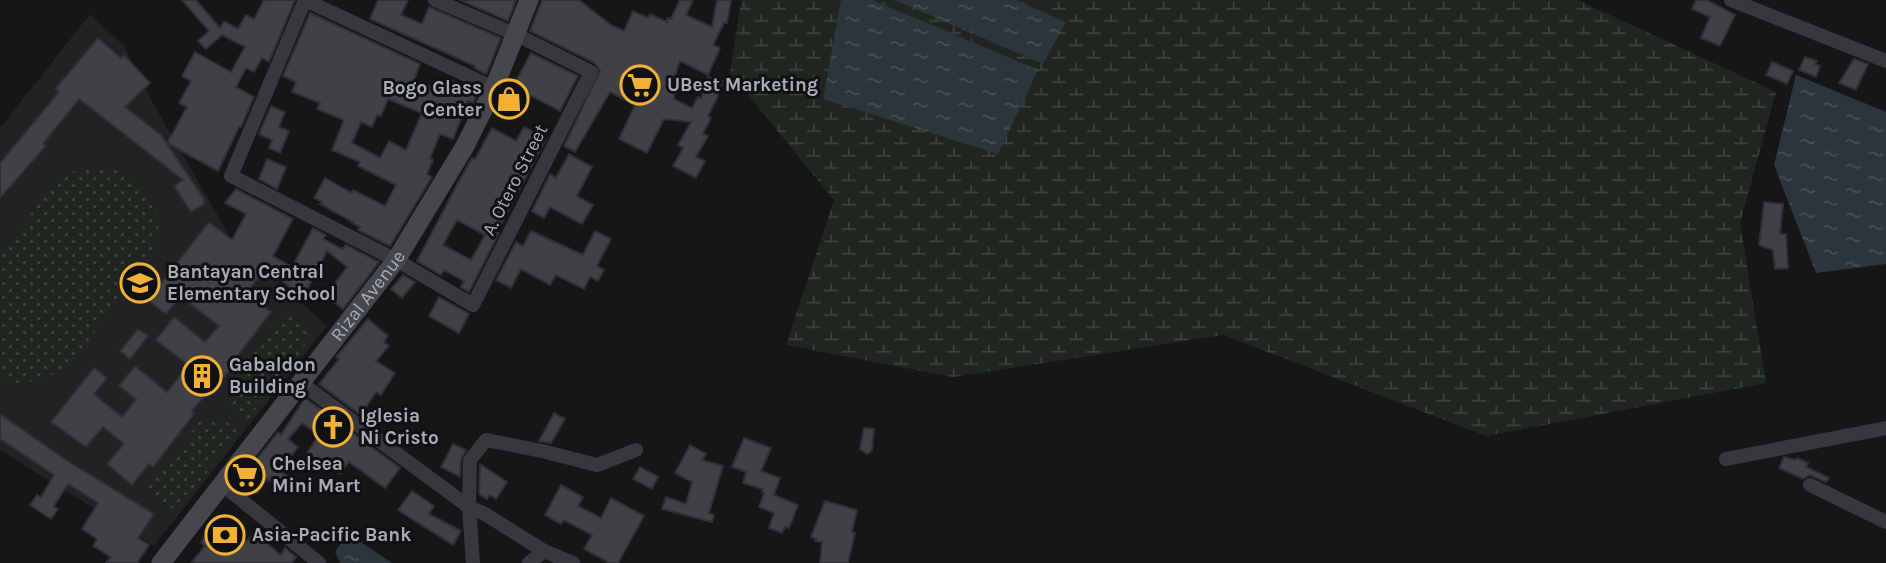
<svg xmlns="http://www.w3.org/2000/svg" width="1886" height="563" font-family="Karla,sans-serif">
  <style>
    .built { fill: #222225 }
    .grass { fill: url(#grass-dots) }
    .wetland { fill: url(#wetland-marsh) }
    .water { fill: url(#water-ripples) }
    .building { fill: #404145; stroke: #303034; stroke-width: 2; fill-rule: evenodd }
    .lines { fill: none; stroke-linecap: round; stroke-linejoin: round }
    .minor { stroke: #37383d; stroke-width: 14 }
    .secondary { stroke: #45474d; stroke-width: 19 }
    .labels { text-anchor: middle; dominant-baseline: central; stroke-width: 6; stroke-linejoin: round; paint-order: stroke }
    .poi-label { font-size: 19px; font-weight: bold; fill: #a8adb8; stroke: #111113; text-anchor: start }
    .street-label { font-size: 19px; fill: #a8adb8; stroke: #111113 }
  </style>
  <defs>
    <pattern id="grass-dots" width="8" height="8" patternUnits="userSpaceOnUse" patternTransform="scale(1.75)"><rect width="8" height="8" fill="#1e261f"/><path d="M2 2h.1M6 6h.1" fill="none" stroke="#3c433d" stroke-width="1.8" stroke-linecap="round"/></pattern>
    <pattern id="wetland-marsh" width="20" height="14" patternUnits="userSpaceOnUse" patternTransform="scale(1.75)"><rect width="20" height="14" fill="#1e261f"/><path d="M1 5h8M5 5V1M11 12h8M15 12V8" fill="none" stroke="#3c433d"/></pattern>
    <pattern id="water-ripples" width="26" height="14" patternUnits="userSpaceOnUse" patternTransform="scale(1.75)"><rect width="26" height="14" fill="#2c353c"/><path d="M2 4q2-2 4 0t4 0M15 11q2-2 4 0t4 0" fill="none" stroke="#485056"/></pattern>
  </defs>
  <rect width="100%" height="100%" fill="#161618"/>
  <polygon class="built" points="90,14 124,46 154,105 232,240 327,326 154,546 0,450 0,128"/>
  <g class="grass">
    <polygon points="107,166 132,177 152,197 159,222 155,252 72,362 44,380 12,384 0,378 0,256 54,182 81,168"/>
    <polygon points="285,312 314,334 246,422 227,407 230,399 227,387"/>
    <polygon points="220,417 239,432 176,512 147,489 199,422 211,423"/>
  </g>
  <polygon class="wetland" points="741,0 841,0 823,99 1037,70 873,0 894,0 1043,64 1066,22 1016,0 1578,0 1776,92 1740,223 1766,383 1486,436 1223,335 953,377 786,345 834,200 730,73"/>
  <g class="water">
    <polygon points="841,0 873,0 1038,70 998,154 823,99"/>
    <polygon points="894,0 1016,0 1066,22 1043,64"/>
    <polygon points="1796,75 1886,112 1886,264 1816,273 1774,165"/>
    <polygon points="356,539 392,563 340,563 335,552 343,540"/>
  </g>
  <g class="building">
    <polygon points="182,0 196,0 220,28 224,21 238,29 246,15 254,19 264,0 295,0 269,62 262,58 254,72 246,68 236,87 254,97 241,127 239,127 218,171 167,143 187,107 179,103 191,81 182,76 195,52 231,72 245,47 222,35 206,49 198,41 209,31"/>
    <polygon points="378,0 408,0 401,15 422,24 429,7 501,38 487,72 486,74 474,68 475,66 370,19"/>
    <polygon points="460,0 516,0 508,21"/>
    <polygon points="542,0 579,0 611,25 624,31 633,11 648,18 650,14 667,22 668,18 671,19 680,0 693,0 686,15 712,27 717,0 731,0 727,23 724,23 713,45 720,48 708,75 680,61 675,76 674,99 692,108 698,97 701,99 708,77 723,81 717,98 708,116 711,118 703,134 708,136 696,157 705,161 696,178 673,166 683,148 678,145 691,122 664,119 647,153 619,139 635,105 610,92 575,152 564,146 600,71 595,63 530,31"/>
    <polygon points="1696,0 1707,0 1735,15 1720,46 1701,38 1710,17 1692,9"/>
    <path d="M310,13L420,64L414,80L443,91L448,79L479,91L473,103L468,101L453,139L440,134L430,158L433,160L427,174L432,177L390,246L358,230L360,227L352,223L353,222L320,204L322,202L314,198L325,178L352,193L353,190L385,206L396,185L358,166L360,162L332,150L344,120L317,109L320,103L292,92L296,82L283,76ZM388,99L422,113L406,150L389,141L380,158L352,143L361,122L372,127L377,115L381,116Z"/>
    <polygon points="98,38 121,58 124,55 150,83 125,107 161,135 204,199 204,204 191,212 174,186 183,180 79,99 43,144 46,146 0,198 0,163 59,92 55,89"/>
    <polygon points="531,53 578,76 560,111 530,95 526,101 510,92"/>
    <polygon points="1805,57 1817,61 1815,64 1820,66 1816,77 1799,70"/>
    <polygon points="1854,59 1868,64 1856,90 1839,83"/>
    <polygon points="1772,62 1793,71 1787,84 1766,75"/>
    <polygon points="271,106 285,112 279,127 289,131 280,153 269,148 272,140 259,134"/>
    <path d="M524,127L546,139L497,232L499,233L469,292L461,287L464,281L444,270L441,275L417,261L458,183L472,158L475,159L492,128L516,141ZM457,220L485,235L471,260L443,245Z"/>
    <polygon points="569,154 592,167 577,196 593,205 582,224 550,207 544,218 532,211 550,174 556,178"/>
    <polygon points="267,159 286,167 277,189 259,179"/>
    <polygon points="236,189 293,219 273,256 292,267 313,228 326,235 323,239 342,249 346,245 379,262 343,309 326,295 347,267 327,251 303,298 266,268 247,292 271,312 232,363 233,365 216,387 213,385 192,411 194,414 153,467 149,464 132,485 107,464 124,444 103,427 86,447 51,422 94,368 107,378 94,394 122,417 136,399 119,386 135,366 167,392 188,365 156,340 174,317 205,342 219,326 180,296 166,314 148,300 209,222 232,240 246,214 225,203"/>
    <polygon points="1764,202 1783,204 1780,234 1786,234 1788,268 1775,269 1773,250 1759,245"/>
    <polygon points="531,231 583,255 595,231 611,239 597,266 604,270 598,281 590,277 584,289 556,275 550,285 521,269 511,288 496,280 516,242 523,246"/>
    <polygon points="403,275 415,282 402,298 391,289"/>
    <polygon points="439,297 469,314 459,333 429,316"/>
    <polygon points="368,319 388,336 384,342 389,346 376,361 395,373 381,395 376,392 361,415 319,384 339,359 336,357"/>
    <polygon points="138,329 148,336 130,359 120,351"/>
    <polygon points="305,398 400,468 385,488 349,462 340,474 307,453 319,435 302,423 288,439 298,447 280,471 292,479 283,491 267,479 257,493 240,481 278,432 281,435"/>
    <polygon points="554,413 565,419 551,443 539,441"/>
    <polygon points="0,414 66,460 154,514 138,538 149,545 137,563 106,563 111,557 93,546 97,539 82,529 98,503 68,484 54,506 58,509 51,519 30,505 37,495 41,497 54,475 0,439"/>
    <polygon points="864,428 874,429 872,451 867,454 860,449"/>
    <polygon points="744,438 771,448 761,471 780,478 774,495 798,505 789,528 785,527 782,533 769,528 774,513 759,507 764,493 762,492 763,489 743,483 746,472 732,467"/>
    <polygon points="453,444 466,450 461,459 460,477 441,467"/>
    <polygon points="690,445 706,454 702,460 723,466 709,513 714,515 712,522 662,509 666,497 686,504 692,482 675,473"/>
    <polygon points="1784,457 1796,460 1797,458 1808,463 1806,467 1829,478 1826,482 1810,475 1803,479 1779,468"/>
    <polygon points="480,464 507,482 496,499 490,495 487,499 479,494"/>
    <polygon points="640,467 658,477 652,489 633,479"/>
    <polygon points="561,485 583,497 578,506 601,518 611,498 644,516 618,563 610,563 584,549 592,535 564,520 561,524 545,515"/>
    <polygon points="412,491 434,506 429,514 461,531 453,545 398,510"/>
    <polygon points="825,501 857,510 852,532 855,533 848,563 820,563 822,542 815,541 816,539 811,537"/>
    <polygon points="220,519 247,541 254,533 281,555 285,548 296,557 292,563 191,563 205,546 201,542"/>
  </g>
  <g class="lines">
    <g class="minor">
      <polyline points="305,0 231,176 396,260 473,305 591,72 517,35 435,0"/>
      <polyline points="305,0 494,88"/>
      <polyline points="1731,0 1886,61"/>
      <polyline points="301,383 469,507"/>
      <polyline points="1726,459 1886,428"/>
      <polyline points="1810,485 1886,522"/>
      <polyline points="224,486 319,563"/>
      <polyline points="469,507 470,460 486,440 542,451 597,465 636,450"/>
      <polyline points="473,563 469,507 485,514 544,551 573,563"/>
      <polyline points="529,563 544,551"/>
    </g>
    <path class="secondary" id="s1" d="M161,563L396,260L465,146L494,88L529,0"/>
  </g>
  <defs>
    <g id="supermarket-ring" transform="scale(2.0125)"><circle r="9.5" fill="#111113" stroke="#f2b134" stroke-width="1.5"/><path d="M-6-5.5h2.5l.6 2H6L4.5 2H-2.5L-4.4-4H-6ZM-1.5 3.2a1.3 1.3 0 1 0 .1 0ZM3 3.2a1.3 1.3 0 1 0 .1 0Z" fill="#f2b134"/></g>
    <g id="shop-ring" transform="scale(2.0125)"><circle r="9.5" fill="#111113" stroke="#f2b134" stroke-width="1.5"/><path d="M-5-2.5h2.3a2.7 3.5 0 0 1 5.4 0H5L5.5 6h-11ZM-1.5-2.5h3a1.5 2.3 0 0 0-3 0Z" fill="#f2b134"/></g>
    <g id="school-ring" transform="scale(2.0125)"><circle r="9.5" fill="#111113" stroke="#f2b134" stroke-width="1.5"/><path d="M0-5L7-2L0 1L-7-2ZM-4 1L0 2.5L4 1V4Q0 6-4 4Z" fill="#f2b134"/></g>
    <g id="building-ring" transform="scale(2.0125)"><circle r="9.5" fill="#111113" stroke="#f2b134" stroke-width="1.5"/><path d="M-4-6H4V6H1V3H-1V6H-4ZM-2.5-4.3h1.7v1.8h-1.7ZM.8-4.3h1.7v1.8H.8ZM-2.5-1h1.7V.8h-1.7ZM.8-1h1.7V.8H.8Z" fill="#f2b134"/></g>
    <g id="church-ring" transform="scale(2.0125)"><circle r="9.5" fill="#111113" stroke="#f2b134" stroke-width="1.5"/><path d="M-1.2-6h2.4v3.5h3.3v2.4h-3.3V6h-2.4V-.1h-3.3v-2.4h3.3Z" fill="#f2b134"/></g>
    <g id="bank-ring" transform="scale(2.0125)"><circle r="9.5" fill="#111113" stroke="#f2b134" stroke-width="1.5"/><path d="M-6-4H6V4H-6ZM0-2.3a2.3 2.3 0 1 0 0 4.6a2.3 2.3 0 1 0 0-4.6Z" fill="#f2b134"/></g>
  </defs>
  <g fill-rule="evenodd">
    <use href="#supermarket-ring" x="640" y="85"/>
    <use href="#shop-ring" x="509" y="99"/>
    <use href="#school-ring" x="140" y="283"/>
    <use href="#building-ring" x="202" y="376"/>
    <use href="#church-ring" x="333" y="427"/>
    <use href="#supermarket-ring" x="245" y="475"/>
    <use href="#bank-ring" x="225" y="535"/>
  </g>
  <g class="labels">
    <g class="poi-label">
      <text x="667" y="85">UBest Marketing</text>
      <text x="482" y="88" text-anchor="end">Bogo Glass<tspan x="482" dy="22">Center</tspan></text>
      <text x="167" y="272">Bantayan Central<tspan x="167" dy="22">Elementary School</tspan></text>
      <text x="229" y="365">Gabaldon<tspan x="229" dy="22">Building</tspan></text>
      <text x="360" y="416">Iglesia<tspan x="360" dy="22">Ni Cristo</tspan></text>
      <text x="272" y="464">Chelsea<tspan x="272" dy="22">Mini Mart</tspan></text>
      <text x="252" y="535">Asia-Pacific Bank</text>
    </g>
    <g class="street-label">
      <text transform="translate(515 180) rotate(-63)">A. Otero Street</text>
      <text stroke="none"><textPath href="#s1" startOffset="338">Rizal Avenue</textPath></text>
    </g>
  </g>
</svg>
